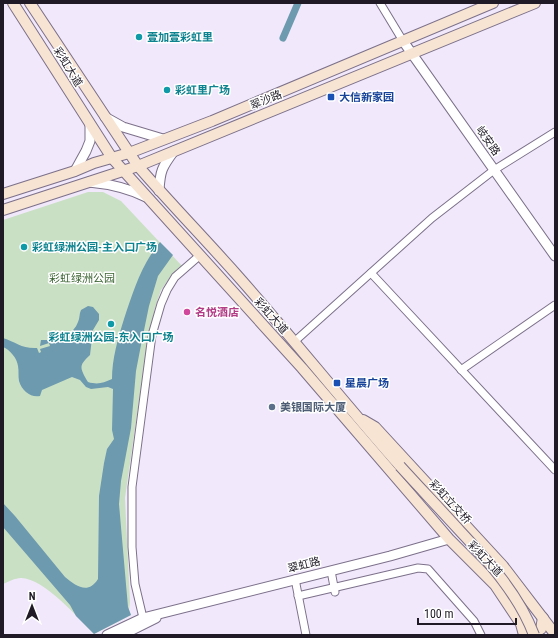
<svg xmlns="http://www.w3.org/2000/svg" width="558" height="638" font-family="'Roboto Condensed','Noto Sans SC',sans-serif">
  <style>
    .green { fill: #cae0c5 }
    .water { fill: #6d9aaf }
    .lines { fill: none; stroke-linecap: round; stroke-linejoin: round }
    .canal { stroke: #6d9aaf; stroke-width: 7 }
    .minor-casing { stroke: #7c708a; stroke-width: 9 }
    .tertiary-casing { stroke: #7c708a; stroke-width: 11 }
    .secondary-casing { stroke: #7c708a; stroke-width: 12 }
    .minor { stroke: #fff; stroke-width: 7 }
    .tertiary { stroke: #fff; stroke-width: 9 }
    .secondary { stroke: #f7e4d2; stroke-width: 10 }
    .secondary-bridge-casing { stroke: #7c708a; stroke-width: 12; stroke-linecap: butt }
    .secondary-bridge { stroke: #f7e4d2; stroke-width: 10 }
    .culture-dot { fill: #0f9aa8; stroke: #fff; stroke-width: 1.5 }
    .transit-dot { fill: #1a4fb4; stroke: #fff; stroke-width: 1.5 }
    .hotel-dot { fill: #d1479c; stroke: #fff; stroke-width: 1.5 }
    .service-dot { fill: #5c6f8a; stroke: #fff; stroke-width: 1.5 }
    .labels { text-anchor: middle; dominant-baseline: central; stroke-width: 3; stroke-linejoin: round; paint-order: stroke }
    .culture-label { font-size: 11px; font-weight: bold; fill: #0d838f; stroke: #fff; text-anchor: start }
    .street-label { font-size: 11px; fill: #1f1a25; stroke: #fff }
    .transit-label { font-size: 11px; font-weight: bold; fill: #164399; stroke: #fff; text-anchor: start }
    .park-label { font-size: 11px; fill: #3b6433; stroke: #fff }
    .hotel-label { font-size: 11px; font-weight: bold; fill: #b23c85; stroke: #fff; text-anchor: start }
    .service-label { font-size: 11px; font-weight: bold; fill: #4e5e75; stroke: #fff; text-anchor: start }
  </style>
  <rect width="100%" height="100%" fill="#f1e9fb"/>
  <path class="green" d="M88,192H103L121,201L183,267L171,276L161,290L155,308L146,353L125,498L130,602L129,610L131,615L94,634C77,617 45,579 21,578C15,578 8,582 3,584V220Z"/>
  <path class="water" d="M160,242L173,255L158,276L149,306L141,345L136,371L131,428L121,481L119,504L128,607L131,615L94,634L76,616L70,605L3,527V503L15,516L65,577C76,586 88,595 98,579L99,496L104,463L107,449L114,439L112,430L113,389L108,387L91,389L86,387L80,380L72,377L42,390L40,396C31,398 22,391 19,381C18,376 19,371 18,366C17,358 10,350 3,347V338C16,342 22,349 37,348L39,353L41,352L40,349L50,346L49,343L40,346L41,340H47L50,342C60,339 74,334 78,322C80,318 79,314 81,310L88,306L93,307L99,314V320L93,330L90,355C78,366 80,368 88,382C98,385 103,383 112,379C112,359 118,338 124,319C133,292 141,265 160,242Z"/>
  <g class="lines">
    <polyline class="canal" points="283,38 298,3"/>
    <g class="minor-casing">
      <g id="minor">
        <polyline points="380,3 403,41"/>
        <polyline points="371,273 555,470"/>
        <polyline points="294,342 432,218 494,170 555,132"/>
        <polyline points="461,370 555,305"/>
        <polyline points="331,571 335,592"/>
        <polyline points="295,579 306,635"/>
        <polyline points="298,596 418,568 428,569 474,621 481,635"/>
        <polyline points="144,622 135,584 132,547 132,487 152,335 161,304 167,290 175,277 199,256"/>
      </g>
    </g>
    <g class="tertiary-casing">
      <g id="tertiary">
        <polyline points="403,41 555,256"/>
        <polyline points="105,117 123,127 163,139"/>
        <polyline points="75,171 86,151 90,141 90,124"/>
        <path d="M89,182C110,184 128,188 146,197"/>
        <path d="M159,191C160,171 162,167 174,151"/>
        <polyline points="107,635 143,618 390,556 449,539"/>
        <polyline points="122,635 156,618"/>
      </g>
    </g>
    <g class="secondary-casing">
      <g id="secondary">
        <polyline points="13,3 112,158 302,368 449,539 495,585 521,624 524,635"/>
        <path d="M30,3L138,166C170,203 204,238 236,274C292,337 344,403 400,466"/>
        <polyline points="3,194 75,171 94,163 129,153 212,121 493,3"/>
        <polyline points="3,210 138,166 535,3"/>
        <polyline points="363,420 375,427 503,566 555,634"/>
        <path d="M526,631C531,636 536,632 541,629L543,618"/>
      </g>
    </g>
    <use href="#minor" class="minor"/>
    <use href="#tertiary" class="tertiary"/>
    <use href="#secondary" class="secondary"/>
    <g class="secondary-bridge-casing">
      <path id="secondary-bridge" d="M400,466C420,488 440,509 460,531C489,562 519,595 534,635"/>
    </g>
    <use href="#secondary-bridge" class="secondary-bridge"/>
  </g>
  <g class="culture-dot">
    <circle cx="139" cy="37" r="4"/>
    <circle cx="167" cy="90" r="4"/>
    <circle cx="24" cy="247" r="4"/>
    <circle cx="111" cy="324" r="4"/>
  </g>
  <g class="transit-dot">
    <rect x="327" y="93" width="8" height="8" rx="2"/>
    <rect x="333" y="379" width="8" height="8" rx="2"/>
  </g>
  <circle class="hotel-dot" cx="187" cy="312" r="4"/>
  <circle class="service-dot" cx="272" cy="407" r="4"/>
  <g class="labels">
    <g class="culture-label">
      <text x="147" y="37">壹加壹彩虹里</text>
      <text x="175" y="90">彩虹里广场</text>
      <text x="32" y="247">彩虹绿洲公园-主入口广场</text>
      <text x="111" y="337" text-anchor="middle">彩虹绿洲公园-东入口广场</text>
    </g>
    <g class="street-label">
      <text transform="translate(68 67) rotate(58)">彩虹大道</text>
      <text transform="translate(266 100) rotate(-22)">翠沙路</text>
      <text transform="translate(488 141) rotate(55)">岐安路</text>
      <text transform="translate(271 316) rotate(48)">彩虹大道</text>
      <text transform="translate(450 502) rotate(47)">彩虹立交桥</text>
      <text transform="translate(485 559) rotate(46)">彩虹大道</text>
      <text transform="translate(304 565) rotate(-14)">翠虹路</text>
    </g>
    <g class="transit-label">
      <text x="339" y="97">大信新家园</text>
      <text x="345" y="383">星晨广场</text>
    </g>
    <g class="park-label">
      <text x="82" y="278">彩虹绿洲公园</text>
    </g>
    <g class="hotel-label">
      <text x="195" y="312">名悦酒店</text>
    </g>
    <g class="service-label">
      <text x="280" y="407">美银国际大厦</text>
    </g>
  </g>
  <rect width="558" height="638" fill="none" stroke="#1f1a25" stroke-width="8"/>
  <g transform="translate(32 606)" stroke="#ffffff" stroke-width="3" paint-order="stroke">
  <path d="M0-3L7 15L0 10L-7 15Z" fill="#1f1a25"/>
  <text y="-6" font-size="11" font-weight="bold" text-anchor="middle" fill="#1f1a25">N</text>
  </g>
  <path d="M418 618v6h98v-6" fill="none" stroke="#1f1a25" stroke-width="2"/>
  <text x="424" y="618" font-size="12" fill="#1f1a25" stroke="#ffffff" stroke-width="3" paint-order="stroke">100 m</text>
</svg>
